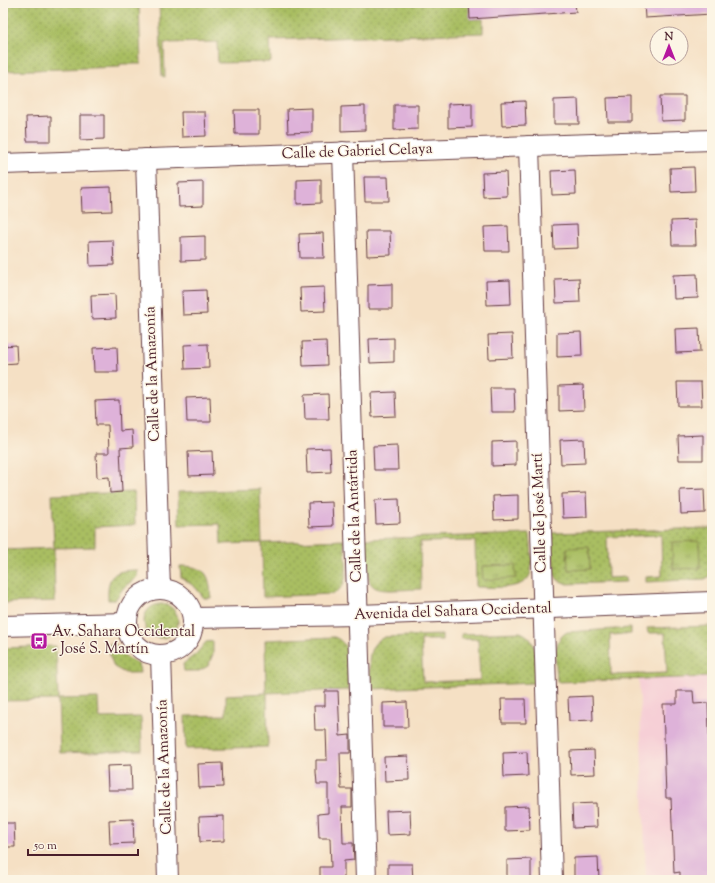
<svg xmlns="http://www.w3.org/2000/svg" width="715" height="883" font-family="'Sorts Mill Goudy',serif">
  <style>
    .built { fill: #f6cfd6 }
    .grass { fill: url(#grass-dots); stroke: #7a6e46 }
    .park { fill: url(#park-tufts); stroke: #7a6e46 }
    .building { fill: #deb2d9 }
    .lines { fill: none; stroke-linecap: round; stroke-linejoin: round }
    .minor-casing { stroke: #643c42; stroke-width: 22 }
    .minor { stroke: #fff; stroke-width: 20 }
    .labels { text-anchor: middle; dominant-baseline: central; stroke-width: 3; stroke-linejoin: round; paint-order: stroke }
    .street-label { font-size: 15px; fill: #4a1f2b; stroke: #fcf5e5 }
    .poi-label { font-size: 15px; fill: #4a1f2b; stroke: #fcf5e5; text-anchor: start }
  </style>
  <defs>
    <pattern id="grass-dots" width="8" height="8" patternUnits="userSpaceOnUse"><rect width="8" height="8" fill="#a9be62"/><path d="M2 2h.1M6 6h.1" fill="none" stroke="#8c9a51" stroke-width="1.8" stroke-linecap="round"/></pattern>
    <pattern id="park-tufts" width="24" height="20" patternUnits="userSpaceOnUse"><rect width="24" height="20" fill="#a9be62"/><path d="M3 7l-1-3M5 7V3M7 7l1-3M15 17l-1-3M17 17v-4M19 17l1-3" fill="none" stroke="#8c9a51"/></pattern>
  </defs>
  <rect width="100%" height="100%" fill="#fcf5e5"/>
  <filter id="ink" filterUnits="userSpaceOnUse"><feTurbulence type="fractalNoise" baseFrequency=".025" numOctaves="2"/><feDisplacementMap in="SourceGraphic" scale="8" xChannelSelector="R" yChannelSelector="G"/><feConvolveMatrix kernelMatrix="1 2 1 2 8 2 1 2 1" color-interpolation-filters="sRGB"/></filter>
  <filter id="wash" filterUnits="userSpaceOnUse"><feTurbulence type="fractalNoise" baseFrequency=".012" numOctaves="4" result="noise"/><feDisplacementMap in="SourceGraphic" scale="16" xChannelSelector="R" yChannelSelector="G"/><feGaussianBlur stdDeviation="0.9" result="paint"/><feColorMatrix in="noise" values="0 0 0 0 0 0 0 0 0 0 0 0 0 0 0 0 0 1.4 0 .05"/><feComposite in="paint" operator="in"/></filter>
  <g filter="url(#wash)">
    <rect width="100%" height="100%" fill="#f5e0c4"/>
    <polygon class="built" points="712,677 712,880 646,880 639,680"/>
    <g class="grass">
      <polygon points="3,3 139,3 141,64 120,64 120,67 3,71"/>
      <polygon points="159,3 469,3 470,19 483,19 483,33 270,40 271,62 218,63 217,42 164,43 165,77 162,76"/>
      <path d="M260,489L262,543L344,540C345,558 353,586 332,594L263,597L262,543L221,544L220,524L179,525L178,492Z"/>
      <polygon points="134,492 135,525 95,527 95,547 54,548 55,601 3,603 3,550 54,548 52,495"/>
      <polygon points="712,528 712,575 705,579 646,582 646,577 662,576 661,535 607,537 608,578 626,577 626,582 567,584 558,580 554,574 552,533"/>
      <path d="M530,534C531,545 533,559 531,571C528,592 492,587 476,587L475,541L420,542L421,589C365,591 368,596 365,539Z"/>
      <path d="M180,566C206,566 210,574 211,598H204L196,588L181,577Z"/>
      <path d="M137,570V577L124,587L115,600H108C107,576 112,570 137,570Z"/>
      <circle cx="161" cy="621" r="17"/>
      <path d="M712,626V677L557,682C557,665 550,642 567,632L631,628V634L610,635L611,675L667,673L665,633H648L647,628Z"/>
      <path d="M520,632C541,639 535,665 536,683L371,689C370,670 363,645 385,637L442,635V640H421L423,682L480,680L478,639H462L461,634Z"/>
      <path d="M334,637C354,643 348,674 349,690L267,693L268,747L186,749L185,716L226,715V695L266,693L265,640Z"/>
      <polygon points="213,641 213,654 208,666 199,671 184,671 183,664 196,654 206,642"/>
      <polygon points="109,644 115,644 125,656 139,665 140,673 125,673 114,667 110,656"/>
      <polygon points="56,646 58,699 98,698 99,718 141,717 142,750 60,753 58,700 3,701 3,648"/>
    </g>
    <g class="park">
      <polygon points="699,541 700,568 673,569 672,542"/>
      <polygon points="589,547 590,569 568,570 567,548"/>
      <polygon points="515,565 516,578 483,580 482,566"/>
    </g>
    <g id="blocks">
      <g class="building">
        <polygon points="469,3 575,3 576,12 470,19"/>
        <polygon points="644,3 712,3 712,14 645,18"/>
        <polygon points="660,96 685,96 685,120 661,121"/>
        <polygon points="632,97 632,122 608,122 607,98"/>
        <polygon points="578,99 579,124 554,124 554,100"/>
        <polygon points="525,101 526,125 502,126 501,102"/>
        <polygon points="472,103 472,127 448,128 448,104"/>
        <polygon points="394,105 418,105 418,129 394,130"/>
        <polygon points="365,106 365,130 341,131 341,107"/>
        <polygon points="312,108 312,132 288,133 287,109"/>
        <polygon points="234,110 259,110 259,134 235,134"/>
        <polygon points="181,112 205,112 206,136 182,137"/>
        <polygon points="80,115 104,115 104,139 80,140"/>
        <polygon points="51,116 51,141 27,141 26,117"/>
        <polygon points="694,167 695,191 671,192 670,168"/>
        <polygon points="575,170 576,194 552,195 551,171"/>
        <polygon points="506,172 507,196 483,197 482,173"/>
        <polygon points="364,177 388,177 389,201 365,201"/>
        <polygon points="321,179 321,203 297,204 297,180"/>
        <polygon points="203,182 203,206 179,207 178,183"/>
        <polygon points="111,187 112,211 82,212 81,188"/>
        <polygon points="695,220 696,245 672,245 671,221"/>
        <polygon points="577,224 578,248 554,249 553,225"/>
        <polygon points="508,226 509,251 485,251 484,227"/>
        <polygon points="366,231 390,231 391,255 367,256"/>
        <polygon points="323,233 324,258 300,258 299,234"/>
        <polygon points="205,236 205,260 181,261 181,237"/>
        <polygon points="113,240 114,265 90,266 89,241"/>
        <polygon points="697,274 698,298 674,299 673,275"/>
        <polygon points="579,278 580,302 556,303 555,279"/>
        <polygon points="510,280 511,304 487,305 486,281"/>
        <polygon points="392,284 392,309 368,309 368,285"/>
        <polygon points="324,287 325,311 301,312 300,288"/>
        <polygon points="206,290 207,314 183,315 182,291"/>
        <polygon points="115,294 116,318 92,319 91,295"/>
        <polygon points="699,328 700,352 676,353 675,329"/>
        <polygon points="581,332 582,356 557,357 557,333"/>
        <polygon points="512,334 513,358 489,359 488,335"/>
        <polygon points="394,338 394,362 370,363 369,339"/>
        <polygon points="326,341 327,365 303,366 302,342"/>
        <polygon points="208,344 209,368 185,369 184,345"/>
        <polygon points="16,345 17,363 3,364 3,346"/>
        <polygon points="117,347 118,372 94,372 93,348"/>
        <polygon points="677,382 701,382 702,406 678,406"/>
        <polygon points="583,385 584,410 559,411 559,386"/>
        <polygon points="490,388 514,388 515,412 491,412"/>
        <polygon points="395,392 396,416 372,417 371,393"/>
        <polygon points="328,394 329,419 305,419 304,395"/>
        <polygon points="210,397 211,422 187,422 186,398"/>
        <polygon points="119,400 120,431 132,430 133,447 120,448 122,492 110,493 109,477 97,478 96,453 109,453 108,425 96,425 95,401"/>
        <polygon points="703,435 703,460 679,460 678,436"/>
        <polygon points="584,439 585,463 561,464 560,440"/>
        <polygon points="516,441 516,465 492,466 492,442"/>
        <polygon points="397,445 398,470 374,470 373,446"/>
        <polygon points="330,448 331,472 307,473 306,449"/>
        <polygon points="212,451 213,475 189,476 188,452"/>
        <polygon points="704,489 705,513 681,514 680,490"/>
        <polygon points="586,493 587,517 563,518 562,494"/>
        <polygon points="518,495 518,519 494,520 493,496"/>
        <polygon points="399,499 400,523 376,524 375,500"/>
        <polygon points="332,502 333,526 309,527 308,503"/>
        <polygon points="325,691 338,691 340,736 350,735 350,753 340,753 341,789 352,789 352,807 342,807 343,843 353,843 354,860 344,861 344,880 320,880 320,867 331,867 330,838 319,838 318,814 328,813 328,784 317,784 316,772 316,760 327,760 326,730 315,730 314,706 325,706"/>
        <polygon points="677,691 693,691 694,704 708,703 711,786 712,786 712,880 680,880 680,872 674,873 671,798 666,798 663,704 677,704"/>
        <polygon points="592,696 593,720 569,721 568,697"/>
        <polygon points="501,699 525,699 526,723 502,723"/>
        <polygon points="407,702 408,727 383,727 383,703"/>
        <polygon points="594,750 595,774 571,775 570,751"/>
        <polygon points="527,752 528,776 504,777 503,753"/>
        <polygon points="408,756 409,780 385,781 384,757"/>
        <polygon points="222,763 223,787 199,788 198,764"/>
        <polygon points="131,765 132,790 108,790 107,766"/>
        <polygon points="596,803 597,827 573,828 572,804"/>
        <polygon points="529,806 530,830 505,831 505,807"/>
        <polygon points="410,810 411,834 387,835 386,811"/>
        <polygon points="224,816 224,841 200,842 199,817"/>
        <polygon points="133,819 134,843 110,844 109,820"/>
        <polygon points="3,823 14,823 15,847 3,847"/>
        <polygon points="598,857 599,880 574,880 574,858"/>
        <polygon points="531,859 531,880 507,880 507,860"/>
        <polygon points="388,864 412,864 413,880 388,880"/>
      </g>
    </g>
  </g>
  <g filter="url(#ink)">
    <use href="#blocks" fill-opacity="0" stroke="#643c42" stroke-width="1"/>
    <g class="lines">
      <g class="minor-casing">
        <g id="minor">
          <polyline points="529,146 552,880"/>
          <polyline points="343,152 366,880"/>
          <polyline points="146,159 160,589"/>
          <polyline points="3,164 712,140"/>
          <circle cx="160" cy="622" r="33"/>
          <polyline points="194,618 358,615 712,602"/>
          <polyline points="3,626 127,623"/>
          <polyline points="161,655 168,880"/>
        </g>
      </g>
      <use href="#minor" class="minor"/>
    </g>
  </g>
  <defs>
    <g id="bus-square" transform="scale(0.9)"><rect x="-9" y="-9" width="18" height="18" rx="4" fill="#b5179e" stroke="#fcf5e5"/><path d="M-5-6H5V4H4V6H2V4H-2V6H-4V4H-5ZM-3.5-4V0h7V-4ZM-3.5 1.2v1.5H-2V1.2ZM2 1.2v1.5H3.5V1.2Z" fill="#fff"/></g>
  </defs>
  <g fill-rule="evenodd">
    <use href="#bus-square" x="39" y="641"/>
  </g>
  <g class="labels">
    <g class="street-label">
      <text transform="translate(357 152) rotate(-2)">Calle de Gabriel Celaya</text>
      <text transform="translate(153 374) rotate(-92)">Calle de la Amazonía</text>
      <text transform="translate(540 513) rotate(-92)">Calle de José Martí</text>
      <text transform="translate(355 516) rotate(-92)">Calle de la Antártida</text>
      <text transform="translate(453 612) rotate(-2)">Avenida del Sahara Occidental</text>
      <text transform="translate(165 767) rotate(-92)">Calle de la Amazonía</text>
    </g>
    <g class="poi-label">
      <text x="52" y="632">Av. Sahara Occidental<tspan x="52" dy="17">- José S. Martín</tspan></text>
    </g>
  </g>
  <rect width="715" height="883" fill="none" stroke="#fcf5e5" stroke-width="16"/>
  <g transform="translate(669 46)"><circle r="19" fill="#fcf5e5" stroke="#b59f9b"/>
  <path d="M0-3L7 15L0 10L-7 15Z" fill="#b5179e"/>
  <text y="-6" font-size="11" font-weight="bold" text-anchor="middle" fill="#4a1f2b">N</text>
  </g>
  <path d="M28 849v6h110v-6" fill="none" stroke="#4a1f2b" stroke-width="2"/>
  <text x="34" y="849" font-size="12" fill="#4a1f2b" stroke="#fcf5e5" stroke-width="3" paint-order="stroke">50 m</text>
</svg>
